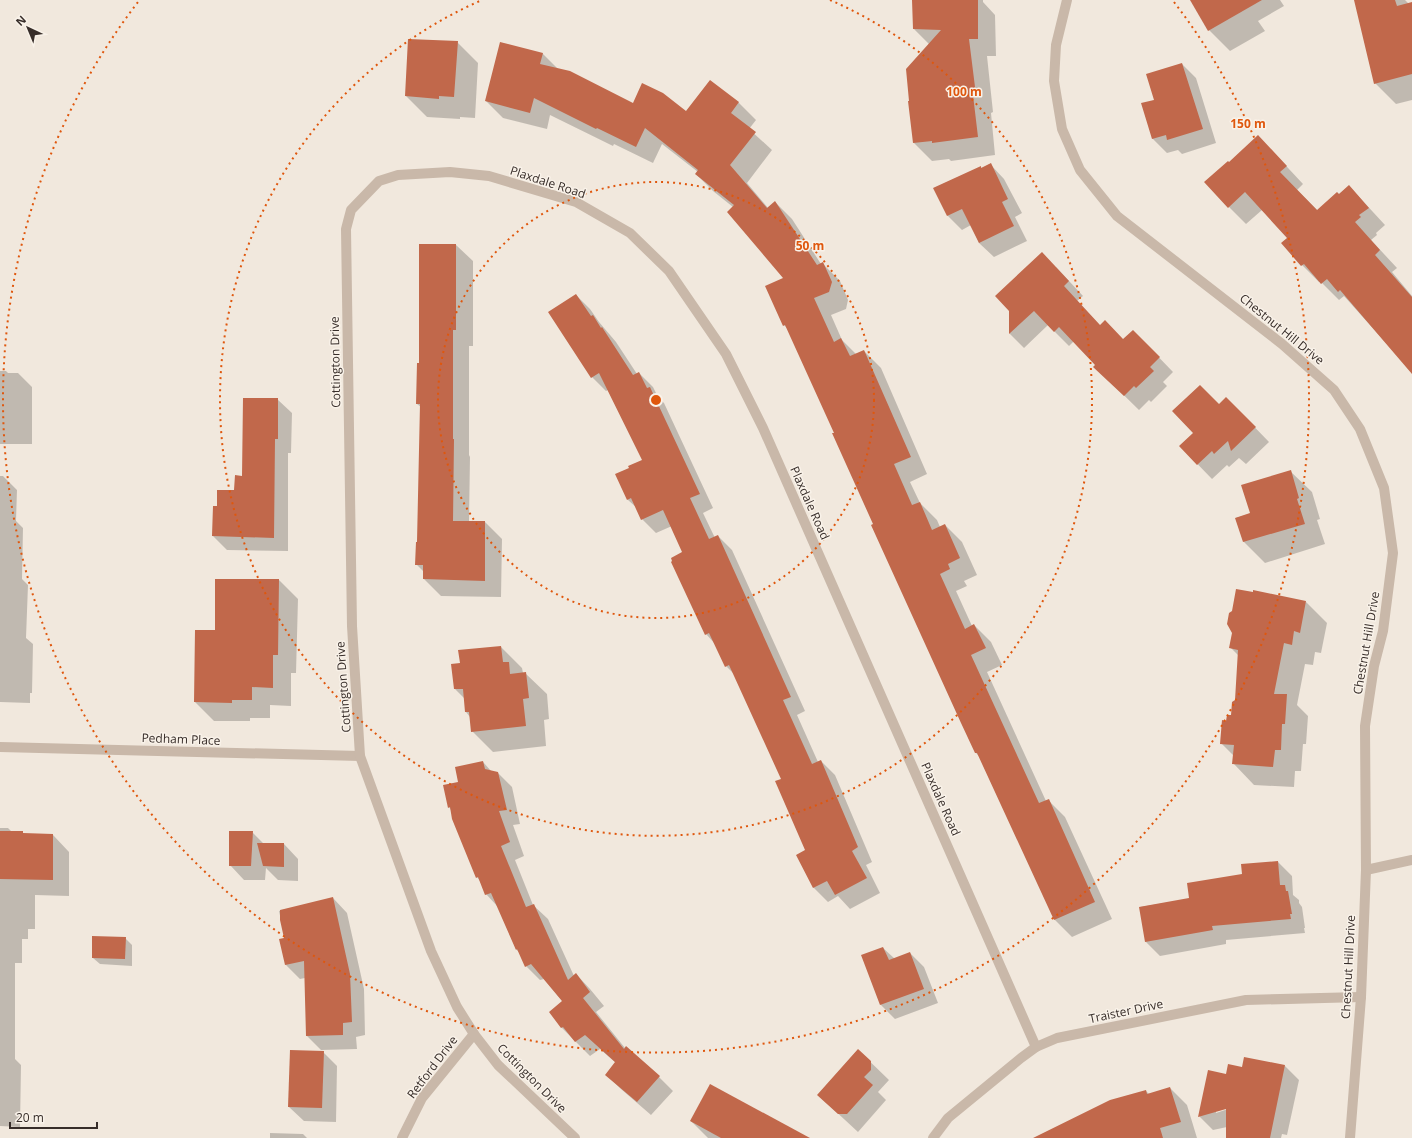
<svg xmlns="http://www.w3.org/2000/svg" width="1412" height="1138" font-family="'Open Sans',sans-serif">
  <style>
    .shadow { fill: #0003; fill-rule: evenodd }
    .building { fill: #c1684b }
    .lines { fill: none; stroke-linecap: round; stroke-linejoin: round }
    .street { stroke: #c9b8a9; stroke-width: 10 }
    .ring { fill: none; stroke: #df570d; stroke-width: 2; stroke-dasharray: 2 4 }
    .labels { text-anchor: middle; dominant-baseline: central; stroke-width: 3; stroke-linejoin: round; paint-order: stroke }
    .street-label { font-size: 12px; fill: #372d29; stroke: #f9f2e9 }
    .centre { fill: #df570d; stroke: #f9f2e9; stroke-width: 2 }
    .ring-label { font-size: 12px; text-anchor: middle; font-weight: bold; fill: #df570d; stroke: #f9f2e9; stroke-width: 3; stroke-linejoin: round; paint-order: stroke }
  </style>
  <rect width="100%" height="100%" fill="#f1e8dd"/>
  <g class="shadow">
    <polygon points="913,0 983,0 983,2 995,15 996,56 987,56 993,112 991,113 995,155 951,161 949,159 932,161 914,143 909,102 929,44 914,29"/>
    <polygon points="1191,0 1280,0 1284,6 1258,21 1265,31 1230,51 1209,30"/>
    <polygon points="1355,0 1405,0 1409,4 1412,3 1412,100 1396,104 1375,83"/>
    <polygon points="457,42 478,63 475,118 460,117 460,119 427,117 406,96"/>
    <polygon points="542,53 559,70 633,104 686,112 710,81 739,103 756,120 749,129 772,150 747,183 768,208 775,202 792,219 821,264 823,264 840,281 848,300 846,309 831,315 842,340 856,354 864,351 881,368 927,474 910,482 920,503 937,520 940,527 945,525 962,542 977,575 964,581 967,586 956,591 972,626 974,625 991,642 1002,665 987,672 1046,801 1048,800 1065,817 1112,919 1072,937 1055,920 979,756 976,753 874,525 835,433 788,329 784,325 784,278 733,207 713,191 696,174 698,172 662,144 653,163 614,144 613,146 550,115 547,129 503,118 486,101"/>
    <polygon points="1182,64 1196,78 1216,143 1182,154 1178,150 1167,153 1153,139 1142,104 1155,100"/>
    <polygon points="1275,154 1303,184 1297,190 1318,211 1349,186 1385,225 1376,233 1377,235 1371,240 1397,268 1392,272 1412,296 1412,372 1344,296 1339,300 1320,281 1319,282 1302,265 1282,243 1288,238 1262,210 1246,224 1229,207 1229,164"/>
    <polygon points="990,164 1004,179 1022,213 1015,217 1027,241 994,257 979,243 971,225 962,230 948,216 934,188 981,167 982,169"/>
    <polygon points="420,245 456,245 473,261 473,346 469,346 469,455 470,457 469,522 485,522 502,539 501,597 441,596 424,579 424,572 416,564 418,543 421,407 417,404 420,364"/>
    <polygon points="1056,267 1083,296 1077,301 1100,326 1124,340 1147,345 1173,372 1163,382 1167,386 1151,402 1149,400 1139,410 1095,367 1097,365 1074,341 1069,346 1048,325 1024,348 1010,334 1010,311"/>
    <polygon points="576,295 590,309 599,322 616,342 637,374 639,373 653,387 658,397 664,403 713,508 703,513 715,538 718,536 732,550 805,711 797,715 818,762 821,761 835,775 872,862 866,865 880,893 850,909 838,896 828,902 814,888 797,855 807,850 782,779 734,674 726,666 716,645 706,634 684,553 672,526 656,533 642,519 637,508 628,500 630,468 643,460 608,390 606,391 592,377"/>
    <polygon points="0,371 6,371 8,373 18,373 32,387 32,444 0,444"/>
    <polygon points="277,399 292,413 291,453 288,453 288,551 227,550 213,536 218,507 235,491"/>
    <polygon points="1219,405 1240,412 1269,442 1246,464 1239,458 1229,467 1227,465 1212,479 1180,446 1194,433"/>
    <polygon points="1290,471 1312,492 1320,519 1317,520 1325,544 1265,563 1244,542 1236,518 1251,514"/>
    <polygon points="0,476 3,476 17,490 16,521 23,528 22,579 28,585 26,638 33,644 32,693 30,693 30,703 0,702"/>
    <polygon points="279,580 298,599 296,673 291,673 291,706 270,705 270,718 250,718 250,721 214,721 195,702 216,631"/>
    <polygon points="1306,602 1327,623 1321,653 1315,652 1313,665 1305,664 1297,705 1308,716 1306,744 1303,744 1301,771 1295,771 1294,787 1254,785 1233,763 1234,756 1221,743 1227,722 1232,716 1236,701 1239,656 1230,647"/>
    <polygon points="501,647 522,668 523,673 525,673 547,694 549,719 544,720 546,746 493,752 472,731 470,717 466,712 465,699 455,689 461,664 459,651"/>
    <polygon points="483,762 492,772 497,772 512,787 520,824 513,825 524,856 515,860 533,905 548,919 574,976 576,974 590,989 604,1006 596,1012 625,1048 659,1077 673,1091 651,1115 621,1089 607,1075 616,1063 600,1049 590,1056 562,1028 550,1012 563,1002 544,979 540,980 526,966 519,952 516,949 498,907 486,894 480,881 477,877 451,810 449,807 459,782"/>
    <polygon points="0,828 8,828 12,832 22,832 25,835 53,835 69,852 69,896 35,895 35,929 28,929 28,939 22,939 22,963 15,963 15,1059 21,1065 20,1127 0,1126"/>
    <polygon points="252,832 264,844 284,844 298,859 298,881 278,880 266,868 265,880 244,880 230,865"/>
    <polygon points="1278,862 1292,876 1293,895 1299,900 1299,903 1302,907 1305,928 1304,928 1305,933 1226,940 1226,944 1160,956 1146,942 1140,907 1190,899 1243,875"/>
    <polygon points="333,898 347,913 364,989 365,1035 356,1037 357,1049 321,1050 337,1066 336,1122 304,1121 289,1107 323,1052 307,1036 305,978 300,979 286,965 285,939 279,911"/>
    <polygon points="125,938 132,945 132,966 100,964 93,958"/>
    <polygon points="883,948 895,959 910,953 924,967 938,1003 895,1019 881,1005"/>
    <polygon points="858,1050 889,1080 878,1092 886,1100 858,1132 818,1095"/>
    <path d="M1285,1066L1299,1080L1287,1135L1282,1134L1281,1138H1227V1127L1213,1130L1199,1116L1226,1075ZM1231,1106V1108L1216,1113V1111Z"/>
    <polygon points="1170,1088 1187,1105 1197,1138 1041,1138 1146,1091 1149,1094"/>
    <polygon points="691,1121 802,1138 708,1138"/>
    <polygon points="270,1133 303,1134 307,1138 270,1138"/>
  </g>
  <g class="building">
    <polygon points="912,0 978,0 978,39 969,39 976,95 973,95 978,137 932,143 932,141 913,143 908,101 909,101 906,69 941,30 913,29"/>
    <polygon points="1190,0 1262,0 1208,31"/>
    <polygon points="1354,0 1395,0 1397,6 1412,2 1412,74 1374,84"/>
    <polygon points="408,39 458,41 454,97 439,96 439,99 405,96"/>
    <polygon points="500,42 543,53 540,64 570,71 633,103 642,83 663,93 686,111 710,80 739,102 731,113 756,132 730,165 767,208 775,201 817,265 823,262 832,282 829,292 814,298 834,342 841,338 850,356 864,350 911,457 894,464 912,505 920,502 932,530 945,524 960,558 948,564 950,569 940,574 965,629 974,624 986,648 971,655 1039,803 1049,799 1095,902 1054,920 977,753 975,753 961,723 871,525 873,524 832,433 834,433 785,325 783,326 765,286 783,278 727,212 734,205 695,174 698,170 645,128 636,147 597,128 596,129 534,98 530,113 485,101"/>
    <polygon points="1182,63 1203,129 1167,140 1166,135 1152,139 1141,103 1154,100 1146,74"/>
    <polygon points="1258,135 1287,166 1280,172 1317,210 1337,192 1339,194 1349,185 1369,208 1359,215 1361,217 1355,222 1380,250 1375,255 1412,297 1412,374 1340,290 1338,292 1327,279 1321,284 1304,264 1301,266 1281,243 1287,238 1245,192 1228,208 1204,182 1228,161 1229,162"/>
    <polygon points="991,163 1008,199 1002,202 1014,226 979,243 962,209 947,216 933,188 981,166 981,168"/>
    <polygon points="419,244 456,244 456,330 453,330 453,439 454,439 453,521 485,521 485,581 423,579 423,565 415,565 416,542 417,542 420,404 416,404 417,363 419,363"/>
    <polygon points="1042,252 1069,281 1064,286 1100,325 1105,320 1123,339 1133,330 1160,357 1150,367 1154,371 1136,388 1134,386 1124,396 1093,367 1095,365 1059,327 1054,332 1034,311 1009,334 1009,311 995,296"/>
    <polygon points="576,294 591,316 593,315 601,328 602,327 633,375 639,372 647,388 650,387 700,494 690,498 709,539 718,535 791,697 783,700 812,764 821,760 858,847 852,851 867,878 835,895 827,881 813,888 796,855 805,850 775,781 781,779 729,665 725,667 709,633 705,635 671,562 672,561 671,558 682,552 663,510 641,520 631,498 627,500 615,474 629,468 628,466 642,460 599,373 591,378 548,312"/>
    <polygon points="1200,385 1219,404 1226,397 1256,427 1231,451 1228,441 1214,454 1212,451 1197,465 1179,446 1193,433 1172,411"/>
    <polygon points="243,398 278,398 278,439 275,439 274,538 212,536 213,506 217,506 217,490 234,490 235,475 242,476"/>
    <polygon points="1291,470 1299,498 1297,499 1305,524 1243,542 1235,518 1250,513 1241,485"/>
    <polygon points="215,579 279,579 278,655 273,655 273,688 252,687 252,700 232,700 232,703 194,702 195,630 215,630"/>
    <polygon points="1236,589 1253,592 1253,590 1306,601 1300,633 1294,631 1292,645 1284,643 1274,694 1287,694 1285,724 1282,724 1281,750 1275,750 1273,767 1232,764 1234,745 1220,744 1222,720 1226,721 1227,715 1231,715 1232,702 1235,700 1238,650 1229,648 1232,633 1227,624 1229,613 1232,611"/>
    <polygon points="501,646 503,662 509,662 510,674 526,672 529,698 523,699 526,726 471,732 469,712 465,712 463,689 454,689 451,664 460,663 458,650"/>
    <polygon points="483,761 485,769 498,772 507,810 499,811 510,842 501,846 526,907 534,904 568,980 576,973 590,992 583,998 624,1049 626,1046 660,1076 637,1102 605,1075 615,1062 585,1035 575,1042 563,1027 561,1028 549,1012 562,1001 531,964 525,967 517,949 516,950 491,893 485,895 478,877 476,878 452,819 450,807 448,808 443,785 458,782 455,767"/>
    <polygon points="0,831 23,831 23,833 53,834 53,880 0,879"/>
    <polygon points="229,831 253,831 251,866 229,866"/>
    <polygon points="257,843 284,843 284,867 263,866"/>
    <polygon points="1278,861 1280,885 1285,885 1286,891 1288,891 1292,914 1290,914 1291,919 1212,926 1213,930 1145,942 1139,907 1189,898 1187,883 1242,874 1241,864"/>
    <polygon points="333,897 350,974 352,1022 343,1023 343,1035 306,1036 304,961 285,965 279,939 284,938 280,920 280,910"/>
    <polygon points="92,936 126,937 125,959 92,958"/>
    <polygon points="883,947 889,960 910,952 924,989 880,1005 861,955"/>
    <polygon points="858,1049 871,1061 871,1070 864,1077 873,1085 847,1114 838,1114 817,1095"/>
    <polygon points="290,1050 324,1051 322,1108 288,1107"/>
    <polygon points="1244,1057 1285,1065 1270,1138 1226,1138 1226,1109 1198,1117 1208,1070 1226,1074 1228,1064 1242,1067"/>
    <polygon points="710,1084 810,1138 721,1138 690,1121"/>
    <polygon points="1170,1087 1181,1122 1160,1128 1163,1138 1033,1138 1110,1100 1146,1090 1147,1094"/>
  </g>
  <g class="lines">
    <g class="street">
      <polyline points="1067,0 1056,45 1054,81 1062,129 1080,170 1117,216 1282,344 1334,390 1360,429 1384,488 1393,553 1383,631 1374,666 1365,726 1366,870 1361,997 1350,1138"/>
      <polyline points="0,747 360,756"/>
      <polyline points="1366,870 1412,860"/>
      <polyline points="402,1138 422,1098 474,1034"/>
      <polyline points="575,1138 498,1065 474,1034 457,1007 431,951 360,756 352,626 346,229 351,210 379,181 398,175 450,172 489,176 576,202 630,233 669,271 726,354 763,428 1036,1047"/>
      <polyline points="933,1138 948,1118 1021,1058 1036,1047 1057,1038 1246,1000 1361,997"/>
    </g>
  </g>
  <g class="ring">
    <circle cx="656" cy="400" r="218"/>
    <path d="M830 0A436 436 0 1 1 482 0"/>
    <path d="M1174 2A653 653 0 1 1 138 2"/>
  </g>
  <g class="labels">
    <g class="street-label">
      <text transform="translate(548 182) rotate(18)">Plaxdale Road</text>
      <text transform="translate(1282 329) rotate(39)">Chestnut Hill Drive</text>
      <text transform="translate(335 362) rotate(-91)">Cottington Drive</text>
      <text transform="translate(810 503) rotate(66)">Plaxdale Road</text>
      <text transform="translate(1366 643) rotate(-80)">Chestnut Hill Drive</text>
      <text transform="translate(343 687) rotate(-94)">Cottington Drive</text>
      <text transform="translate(181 739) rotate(2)">Pedham Place</text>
      <text transform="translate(941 799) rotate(66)">Plaxdale Road</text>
      <text transform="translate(1348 967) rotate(-87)">Chestnut Hill Drive</text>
      <text transform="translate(1126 1011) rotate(-12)">Traister Drive</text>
      <text transform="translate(432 1067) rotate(-53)">Retford Drive</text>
      <text transform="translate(532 1078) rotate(45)">Cottington Drive</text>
    </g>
  </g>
  <circle cx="656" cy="400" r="6" class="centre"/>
  <g class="ring-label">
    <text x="964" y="96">100 m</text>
    <text x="1248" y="128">150 m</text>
    <text x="810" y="250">50 m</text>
  </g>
  <g transform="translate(28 28) rotate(316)" stroke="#f9f2e9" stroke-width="3" paint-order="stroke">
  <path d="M0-3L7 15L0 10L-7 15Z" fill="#372d29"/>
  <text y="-6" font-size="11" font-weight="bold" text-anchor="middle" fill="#372d29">N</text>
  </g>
  <path d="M10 1122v6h87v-6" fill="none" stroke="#372d29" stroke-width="2"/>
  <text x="16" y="1122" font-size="12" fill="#372d29" stroke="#f9f2e9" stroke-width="3" paint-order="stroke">20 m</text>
</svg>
